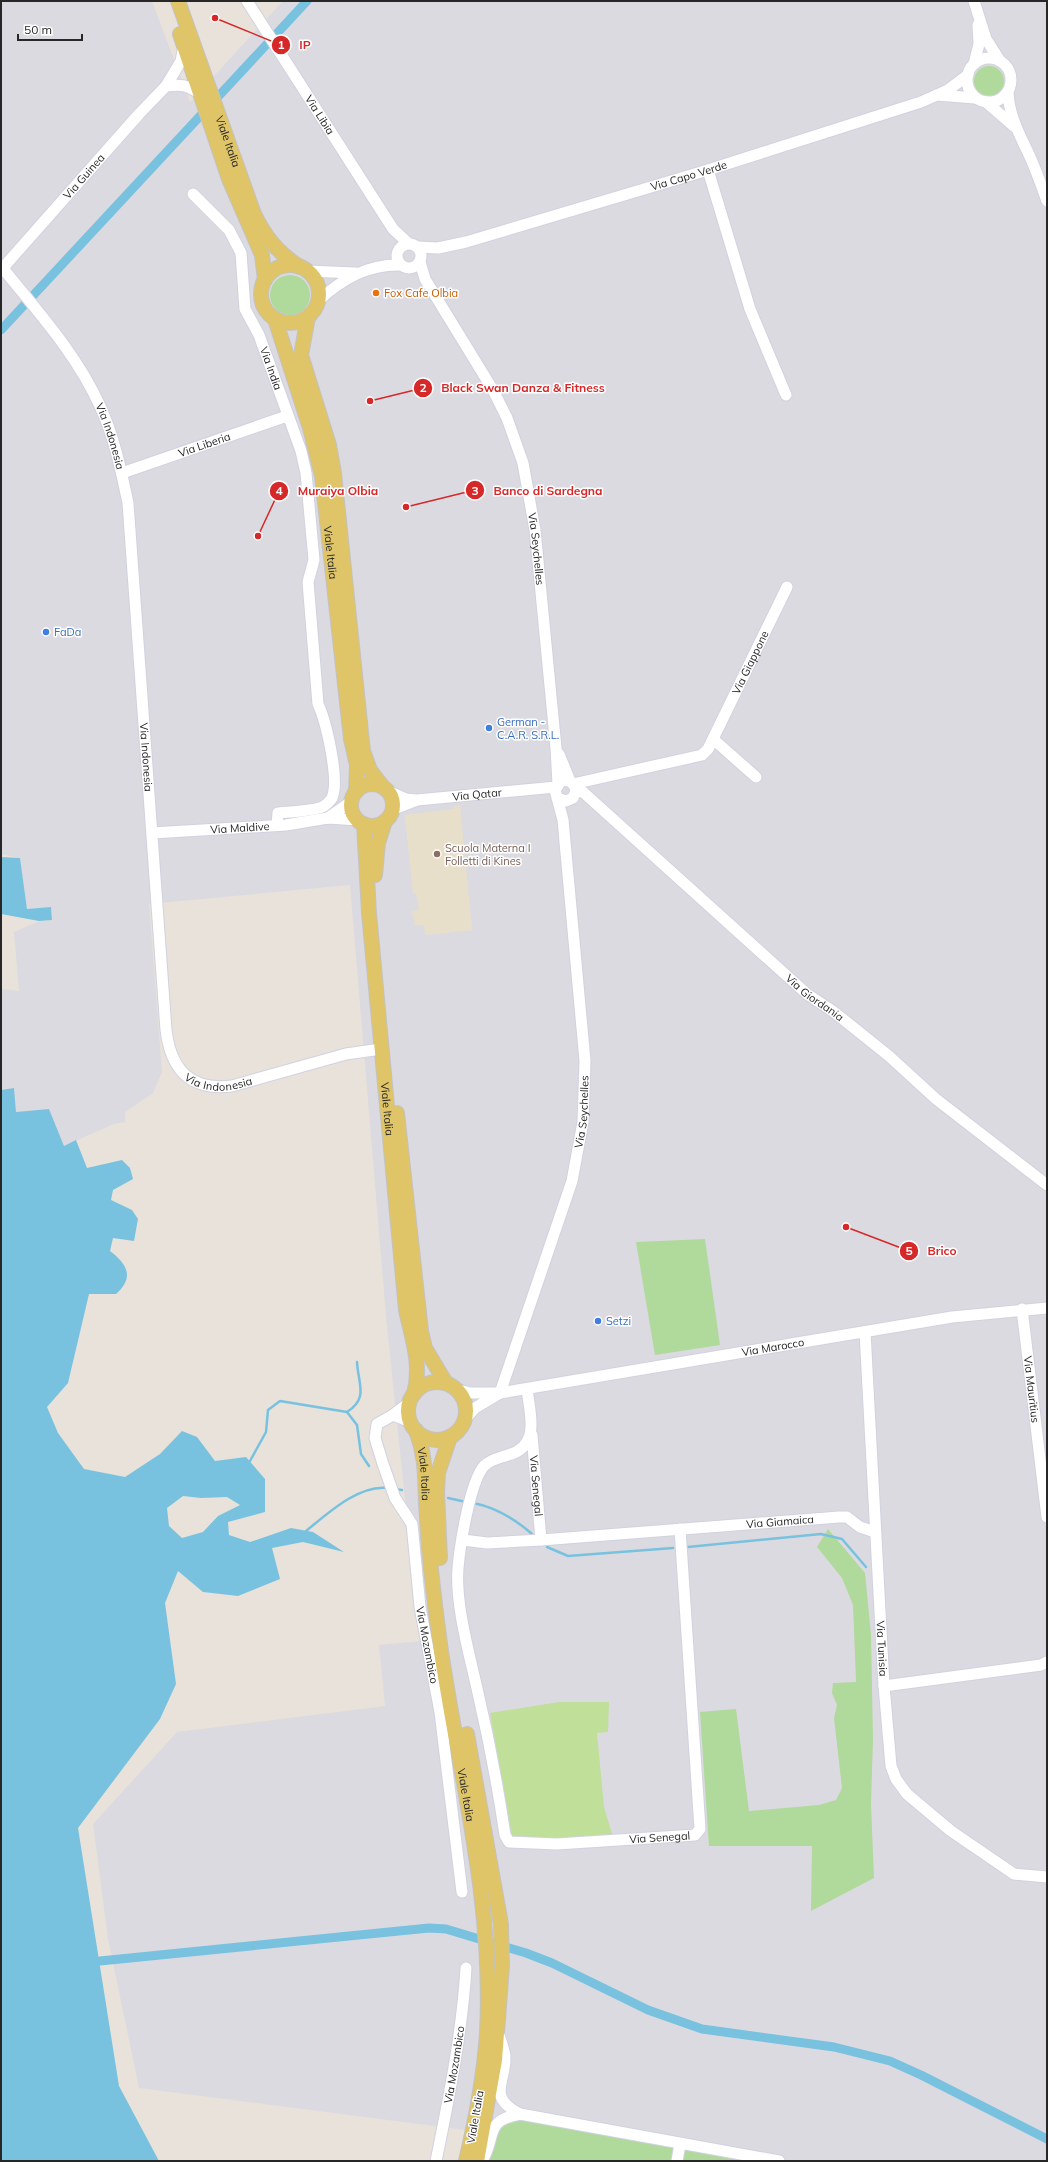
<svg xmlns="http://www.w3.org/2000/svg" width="1048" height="2162" font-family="Mulish,sans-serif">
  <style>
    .industrial { fill: #dcdae1 }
    .education { fill: #e8dfcb }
    .green { fill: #b0d99c }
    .pitch { fill: #c0df99 }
    .water { fill: #78c2df; fill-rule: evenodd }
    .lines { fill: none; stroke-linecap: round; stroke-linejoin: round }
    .stream { stroke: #78c2df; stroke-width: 2.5 }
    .canal { stroke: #78c2df; stroke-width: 9 }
    .minor-casing { stroke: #d0d2df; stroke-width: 13 }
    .major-casing { stroke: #c3c3c3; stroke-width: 16 }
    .minor { stroke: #fff; stroke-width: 11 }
    .major { stroke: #dfc568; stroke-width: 14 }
    .food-dot { fill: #e8710a; stroke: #fff; stroke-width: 1.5 }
    .shop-dot { fill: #3f7fe0; stroke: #fff; stroke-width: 1.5 }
    .education-dot { fill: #8d6e63; stroke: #fff; stroke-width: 1.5 }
    .labels { text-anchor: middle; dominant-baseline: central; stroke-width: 3; stroke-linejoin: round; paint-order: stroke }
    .street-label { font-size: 11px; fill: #272727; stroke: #fff }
    .food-label { font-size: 11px; fill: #c56008; stroke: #fff; text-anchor: start }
    .shop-label { font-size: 11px; fill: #366cbe; stroke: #fff; text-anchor: start }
    .education-label { font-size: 11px; fill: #785e54; stroke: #fff; text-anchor: start }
    .leader { fill: none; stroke: #d62828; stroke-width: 1.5 }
    .callout-dot { fill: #d62828; stroke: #fff; stroke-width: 1.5 }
    .mark-label { font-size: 12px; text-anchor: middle; font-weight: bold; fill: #fff }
    .callout-label { font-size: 12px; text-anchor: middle; font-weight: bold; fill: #d62828; stroke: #fff; stroke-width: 3; stroke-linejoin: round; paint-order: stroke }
  </style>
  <rect width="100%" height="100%" fill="#e8e2da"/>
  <polygon class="industrial" points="1,1 152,1 190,102 283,1 1047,1 1047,2161 707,2161 139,2088 108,1939 93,1824 177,1732 385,1706 379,1645 422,1641 419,1635 386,1316 350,885 149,904 162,1072 153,1093 125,1112 125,1122 114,1124 64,1146 49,1109 16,1112 14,1088 1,1090 1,989 19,991 14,932 39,921 52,920 51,907 27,910 20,858 1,854"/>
  <polygon class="education" points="460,805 472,930 425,935 424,925 415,926 412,911 419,909 416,893 413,894 405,815 454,809 454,806"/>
  <g class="green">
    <circle cx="989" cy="81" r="15"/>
    <circle cx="290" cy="295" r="20"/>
    <polygon points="705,1239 720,1345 655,1355 636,1242"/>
    <polygon points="828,1529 865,1573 871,1635 873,1739 871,1804 874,1878 811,1911 812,1846 709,1846 700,1712 736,1709 749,1811 819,1805 836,1800 842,1788 834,1718 837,1705 832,1693 833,1683 856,1682 853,1605 842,1578 817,1547"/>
    <polygon points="508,2116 779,2161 486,2161 493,2127"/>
  </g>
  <polygon class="pitch" points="559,1702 609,1702 608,1732 597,1733 604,1807 613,1837 513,1841 490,1713"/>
  <g class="water">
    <polygon points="1,857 20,858 27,909 51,907 52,920 39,921 1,914"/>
    <path d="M14,1088L16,1112L49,1109L64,1146L76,1140L87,1168L122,1160L130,1168L133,1179L113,1190L111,1200L132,1210L138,1219L134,1241L113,1238L110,1251C127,1264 135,1277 116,1294H89L68,1383L47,1407L58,1433L84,1469L125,1477L160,1454L182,1431L197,1437L215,1461L246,1457L265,1479V1512L228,1522L229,1535L250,1542L291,1528L313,1532L344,1552L303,1542L272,1548L280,1579L238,1596L203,1592L178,1571L165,1603L176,1684L160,1719L78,1828L119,2086L159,2161H1V1090ZM183,1496L201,1498L227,1497L240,1505L218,1516L203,1532L182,1538L169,1526L167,1508Z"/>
  </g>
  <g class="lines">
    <g class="stream">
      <path d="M347,1412C369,1398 358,1384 357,1362"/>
      <polyline points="250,1461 266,1432 268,1410 280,1401 347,1412 357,1425 361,1454 369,1466"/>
      <polyline points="395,1489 402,1490"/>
      <polyline points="448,1498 466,1502"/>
      <path d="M473,1503C494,1507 515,1519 532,1534"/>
      <path d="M306,1531C327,1514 359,1484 388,1488"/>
      <polyline points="547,1547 568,1556 673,1548"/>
      <polyline points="688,1547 821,1534 842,1539 866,1567"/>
    </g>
    <g class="canal">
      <polyline points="1,330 307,1"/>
      <polyline points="100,1961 429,1928 446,1929 526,1953 552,1963 648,2010 702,2029 834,2047 890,2061 921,2075 1047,2139"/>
    </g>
    <g class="minor-casing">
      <g id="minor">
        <path id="s1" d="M247,1L393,229L408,243"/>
        <polyline points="974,1 986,39 1000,61"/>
        <circle cx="989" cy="80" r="22"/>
        <polyline points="974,64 979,44 978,25"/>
        <path d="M166,86C181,84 188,85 200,94"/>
        <path d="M1008,92C1009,117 1021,137 1031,159C1037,173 1042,187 1047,201"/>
        <polyline points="937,95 975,98"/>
        <polyline points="986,102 1015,127"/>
        <polyline points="708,170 750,309 786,395"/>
        <path id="s2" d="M193,194L229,230L241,253L245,309L259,335L301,451L306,473L314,560L308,582L318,704C326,721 340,780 332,798C331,800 326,805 324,806C317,811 287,812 278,813L277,825"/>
        <circle cx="409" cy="256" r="12"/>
        <path id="s3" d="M418,247L438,248L466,242L708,170L921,102L948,90L968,75"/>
        <path id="s4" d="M420,262L425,279L493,390L507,418L523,463L535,530L556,748L558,784"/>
        <path id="s5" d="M1,266C37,311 76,353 100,406C114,436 121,470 128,503L166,1030C171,1070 190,1091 232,1086L346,1054L381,1049"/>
        <path id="s6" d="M1,270L139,114L166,86L181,61L184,46"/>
        <polyline points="307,271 356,273"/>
        <path d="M318,301C342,279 368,264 401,265"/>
        <path id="s7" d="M122,473L287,416"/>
        <polyline points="713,739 756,777"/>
        <polyline points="559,754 570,781"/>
        <path id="s8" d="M573,784L702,755L708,749L787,587"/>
        <path id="s9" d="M388,791L406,799L417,800L556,787"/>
        <path id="s10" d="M576,791L583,792L807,994L834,1012L889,1056L936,1099L1047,1185"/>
        <polyline points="392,810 415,801"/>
        <polyline points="328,818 352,801"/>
        <path id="s11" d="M152,833L286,825L328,818L358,820"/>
        <path id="s12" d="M1022,1309L1047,1517"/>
        <path id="s13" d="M865,1332L884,1686L891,1766L896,1779L907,1794L951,1831L1014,1874L1047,1877"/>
        <path id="s14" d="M527,1389C530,1415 541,1446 508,1455C500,1458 491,1459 484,1466C470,1482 460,1545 458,1568C455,1605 470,1656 478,1693C489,1740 498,1788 505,1835L509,1842L557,1844L695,1835L700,1829L680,1529"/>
        <path id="s15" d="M458,1390L471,1393H500L952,1317L1047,1308"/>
        <path id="s16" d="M500,1393L572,1181L583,1122L585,1061L563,820L555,790L561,781C569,779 575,783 576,791L573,798L566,801L557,798"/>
        <path id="s17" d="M409,1403L393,1415L377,1424L375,1438L383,1464L395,1498L412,1524L420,1607L440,1712L462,1892"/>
        <polyline points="393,1415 411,1422"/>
        <polyline points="465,1419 475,1408 500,1393"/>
        <path id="s18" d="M532,1435L541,1540"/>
        <path id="s19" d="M463,1540L487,1543L541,1540L839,1517H847L860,1527L875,1532"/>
        <polyline points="884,1686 1041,1665 1047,1662"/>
        <path d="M499,2035C501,2041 504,2049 505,2056C506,2084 486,2096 520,2114L779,2161"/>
        <path id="s20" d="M436,2161C449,2098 462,2033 466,1968"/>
        <path d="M482,2161C497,2136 483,2121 520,2114"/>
        <polyline points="677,2161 680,2144"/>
      </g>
    </g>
    <g class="major-casing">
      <g id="major">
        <path id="s21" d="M178,1L254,214C266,238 278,253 300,267"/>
        <polyline points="180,34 229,179 262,255 265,280"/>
        <circle cx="290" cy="294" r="29"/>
        <polyline points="308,317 301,355 329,445 334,473 363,751 370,770 383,787"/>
        <path id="s22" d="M275,319L310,428L322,476L351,739L357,765L356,792"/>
        <circle cx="372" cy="805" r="21"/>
        <path id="s23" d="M364,824L369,913L406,1310C412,1338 422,1365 414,1394"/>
        <polyline points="375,875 378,843 385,821"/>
        <polyline points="397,1113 421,1331 425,1348 446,1383"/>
        <circle cx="437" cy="1411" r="29"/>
        <path id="s24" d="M416,1430C428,1463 424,1484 427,1518C429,1562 435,1607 441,1651C460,1778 494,1903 487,2033C484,2076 476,2119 466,2161"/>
        <polyline points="440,1558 437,1492 438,1473 450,1437"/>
        <polyline points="467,1734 501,1924 502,1966 495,2060 477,2161"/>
      </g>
    </g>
    <use href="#minor" class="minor"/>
    <use href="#major" class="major"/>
  </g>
  <circle class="food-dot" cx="376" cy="293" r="4"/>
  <g class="shop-dot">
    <circle cx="46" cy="632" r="4"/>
    <circle cx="489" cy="728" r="4"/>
    <circle cx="598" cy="1321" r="4"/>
  </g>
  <circle class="education-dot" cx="437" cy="854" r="4"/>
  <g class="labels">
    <g class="street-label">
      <text stroke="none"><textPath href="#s1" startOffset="135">Via Libia</textPath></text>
      <text stroke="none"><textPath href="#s21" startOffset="149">Viale Italia</textPath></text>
      <text stroke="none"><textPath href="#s3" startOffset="281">Via Capo Verde</textPath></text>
      <text stroke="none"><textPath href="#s6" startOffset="125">Via Guinea</textPath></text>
      <text stroke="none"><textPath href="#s2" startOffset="198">Via India</textPath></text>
      <text stroke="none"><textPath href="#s5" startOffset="204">Via Indonesia</textPath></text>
      <text stroke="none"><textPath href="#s7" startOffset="87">Via Liberia</textPath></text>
      <text stroke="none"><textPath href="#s4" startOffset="314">Via Seychelles</textPath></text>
      <text stroke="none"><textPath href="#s22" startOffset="241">Viale Italia</textPath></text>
      <text stroke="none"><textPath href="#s8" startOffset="237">Via Giappone</textPath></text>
      <text stroke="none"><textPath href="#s5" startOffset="528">Via Indonesia</textPath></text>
      <text stroke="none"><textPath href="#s9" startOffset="91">Via Qatar</textPath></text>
      <text stroke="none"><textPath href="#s11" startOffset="88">Via Maldive</textPath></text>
      <text stroke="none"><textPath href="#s10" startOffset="317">Via Giordania</textPath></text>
      <text stroke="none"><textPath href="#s5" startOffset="887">Via Indonesia</textPath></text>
      <text stroke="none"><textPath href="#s23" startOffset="286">Viale Italia</textPath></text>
      <text stroke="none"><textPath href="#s16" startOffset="294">Via Seychelles</textPath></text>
      <text stroke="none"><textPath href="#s15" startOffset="319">Via Marocco</textPath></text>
      <text stroke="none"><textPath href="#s12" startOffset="81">Via Mauritius</textPath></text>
      <text stroke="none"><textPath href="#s24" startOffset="45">Viale Italia</textPath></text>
      <text stroke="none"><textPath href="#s18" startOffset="51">Via Senegal</textPath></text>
      <text stroke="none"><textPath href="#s19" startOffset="318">Via Giamaica</textPath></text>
      <text stroke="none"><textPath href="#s17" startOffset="269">Via Mozambico</textPath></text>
      <text stroke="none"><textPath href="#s13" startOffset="317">Via Tunisia</textPath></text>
      <text stroke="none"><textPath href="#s24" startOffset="369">Viale Italia</textPath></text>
      <text stroke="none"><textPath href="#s14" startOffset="641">Via Senegal</textPath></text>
      <text stroke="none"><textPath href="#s20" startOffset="98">Via Mozambico</textPath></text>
      <text transform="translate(475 2117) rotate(-80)">Viale Italia</text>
    </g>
    <g class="food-label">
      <text x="384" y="293">Fox Cafe Olbia</text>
    </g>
    <g class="shop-label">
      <text x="54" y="632">FaDa</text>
      <text x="497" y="722">German -<tspan x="497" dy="13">C.A.R. S.R.L.</tspan></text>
      <text x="606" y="1321">Setzi</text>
    </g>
    <g class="education-label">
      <text x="445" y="848">Scuola Materna I<tspan x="445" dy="13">Folletti di Kines</tspan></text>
    </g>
  </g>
  <path class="leader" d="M215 18L281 45M370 401L423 388M406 507L475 490M258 536L279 491M846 1227L909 1251"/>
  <g class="callout-dot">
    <circle cx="215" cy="18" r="4"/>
    <circle cx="370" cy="401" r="4"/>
    <circle cx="406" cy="507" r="4"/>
    <circle cx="258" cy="536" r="4"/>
    <circle cx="846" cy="1227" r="4"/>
    <circle cx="281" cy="45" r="10"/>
    <circle cx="423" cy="388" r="10"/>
    <circle cx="475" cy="490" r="10"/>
    <circle cx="279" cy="491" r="10"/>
    <circle cx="909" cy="1251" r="10"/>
  </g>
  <g class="mark-label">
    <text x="281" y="49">1</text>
    <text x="423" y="392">2</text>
    <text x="475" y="495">3</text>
    <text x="279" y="495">4</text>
    <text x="909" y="1255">5</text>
  </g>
  <g class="callout-label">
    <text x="305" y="49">IP</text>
    <text x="523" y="392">Black Swan Danza &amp; Fitness</text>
    <text x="548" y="495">Banco di Sardegna</text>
    <text x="338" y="495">Muraiya Olbia</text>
    <text x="942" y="1255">Brico</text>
  </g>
  <rect width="1048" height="2162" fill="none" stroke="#272727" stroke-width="4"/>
  <path d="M18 34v6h64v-6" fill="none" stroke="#272727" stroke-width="2"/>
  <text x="24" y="34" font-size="12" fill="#272727" stroke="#ffffff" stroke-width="3" paint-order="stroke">50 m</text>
</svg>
